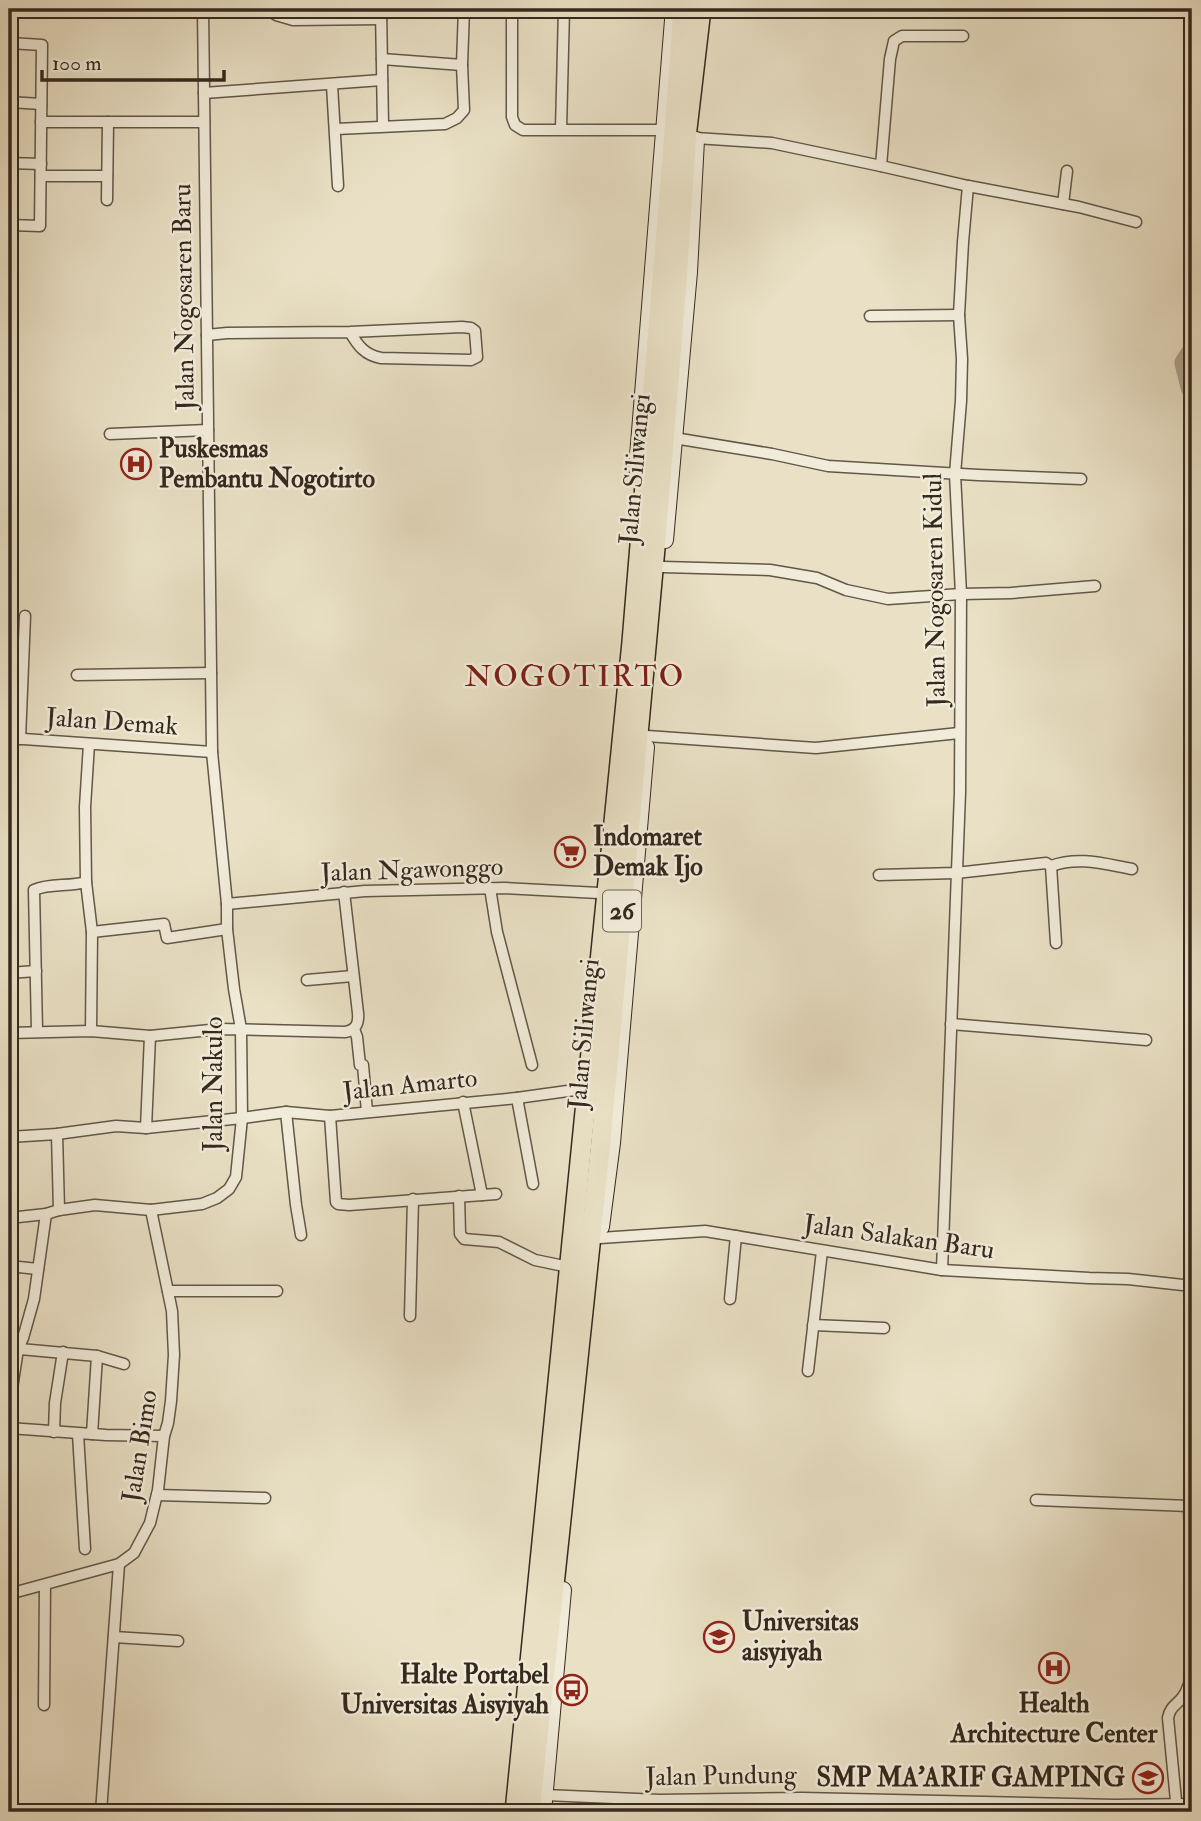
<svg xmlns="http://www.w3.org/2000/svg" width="1201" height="1821" font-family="'IM FELL Double Pica',serif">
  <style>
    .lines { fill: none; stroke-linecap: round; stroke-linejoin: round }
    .river { stroke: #aca28c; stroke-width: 23 }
    .street-casing { stroke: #625748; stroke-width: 13 }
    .secondary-casing { stroke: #35291e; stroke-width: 18 }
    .highway-casing { stroke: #35291e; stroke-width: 22 }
    .street { stroke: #f1ebd9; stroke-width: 10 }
    .secondary { stroke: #f1ebd9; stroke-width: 16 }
    .highway { stroke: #e9e0c5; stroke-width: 19 }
    .labels { text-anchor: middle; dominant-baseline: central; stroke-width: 5; stroke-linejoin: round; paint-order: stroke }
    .shield { fill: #f1ebd9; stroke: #6d6356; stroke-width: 2 }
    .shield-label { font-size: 24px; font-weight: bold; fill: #35291e }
    .street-label { font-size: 26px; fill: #35291e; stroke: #f1ebd9 }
    .poi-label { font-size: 26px; font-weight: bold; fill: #35291e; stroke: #f1ebd9; text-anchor: start }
    .quarter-label { font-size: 30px; letter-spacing: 2px; fill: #7a1f14; stroke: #f1ebd9 }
  </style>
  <rect width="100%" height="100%" fill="#e9e0c5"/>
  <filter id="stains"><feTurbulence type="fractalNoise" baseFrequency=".00286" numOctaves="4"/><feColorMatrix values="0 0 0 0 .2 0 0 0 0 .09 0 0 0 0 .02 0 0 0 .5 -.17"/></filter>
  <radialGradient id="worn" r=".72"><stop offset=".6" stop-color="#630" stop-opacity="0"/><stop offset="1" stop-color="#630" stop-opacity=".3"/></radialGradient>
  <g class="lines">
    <polyline class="river" points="1192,354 1186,363 1192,387"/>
    <g class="street-casing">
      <g id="street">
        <polyline points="273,9 276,15 293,20 381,19"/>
        <polyline points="381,9 383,126"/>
        <polyline points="512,9 512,117 515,125 523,130 663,130"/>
        <polyline points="9,43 42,45 40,226 9,225"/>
        <polyline points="382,59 462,65"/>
        <polyline points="332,85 338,186"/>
        <polyline points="204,93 382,80"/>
        <polyline points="9,102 41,104"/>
        <polyline points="41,122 204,122"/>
        <polyline points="336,129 445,124 457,118 464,110 462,65 464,9"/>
        <polyline points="561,129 564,9"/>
        <polyline points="696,138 772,143 881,166 968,186 963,242 959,315 962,359 961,401 955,474 961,594 960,792 942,1270"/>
        <polyline points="9,163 41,164"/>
        <polyline points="881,166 890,59 894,41 902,36 963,36"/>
        <polyline points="41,176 107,176"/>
        <polyline points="968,186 1079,207 1136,222"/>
        <polyline points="107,200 108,122"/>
        <polyline points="1063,204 1067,171"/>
        <polyline points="870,316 959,315"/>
        <path d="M207,335L227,333L350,332L462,327L471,328L475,331L477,357L471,360L381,358C365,355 358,346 350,332"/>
        <polyline points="110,434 208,430"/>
        <polyline points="674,438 772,454 828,466 978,475 1081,479"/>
        <polyline points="663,567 770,570 817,578 846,590 888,599 961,594 1011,593 1095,586"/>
        <polyline points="77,675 211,673"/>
        <polyline points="647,736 816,748 959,733"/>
        <polyline points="9,738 212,752"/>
        <polyline points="20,739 25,616"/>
        <polyline points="89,744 85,807 86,882 92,932 91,1031"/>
        <path d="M1051,866C1079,856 1104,864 1132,869"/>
        <polyline points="879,875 956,873 1046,863 1051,866 1056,943"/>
        <polyline points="490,888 497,932 532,1065"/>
        <polyline points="227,904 365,891 505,888 599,893"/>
        <polyline points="92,932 164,924 167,938 227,929"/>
        <polyline points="9,973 36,971"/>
        <polyline points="307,980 353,976"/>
        <polyline points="951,1024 1146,1040"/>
        <polyline points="354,1029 357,1037 360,1065 363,1065 367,1112"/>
        <path d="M37,1031L34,890C50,883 69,887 86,882"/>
        <path d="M9,1033L91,1031L150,1036L220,1029L345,1032C356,1030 359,1024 358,1013L344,892"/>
        <polyline points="517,1098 533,1184"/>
        <polyline points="463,1102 482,1195"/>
        <polyline points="286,1112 296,1205 301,1235"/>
        <polyline points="330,1116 336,1202 338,1204 349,1205 496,1194"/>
        <polyline points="146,1128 150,1036"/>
        <polyline points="57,1134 59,1210"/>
        <polyline points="9,1137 57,1134 116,1126 146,1128 242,1118 286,1112 330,1116 517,1098 582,1089"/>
        <polyline points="459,1196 460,1234 464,1239 499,1242 535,1260 564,1266"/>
        <polyline points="9,1218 46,1214 59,1210 95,1205 151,1210 202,1204 217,1198 229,1189 236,1177 242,1118 241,1029 234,989 227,929 227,904 212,752 203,9"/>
        <polyline points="600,1238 705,1231 942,1270 1089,1278 1128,1279 1192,1286"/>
        <polyline points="9,1266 38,1269"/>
        <polyline points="168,1291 277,1291"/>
        <polyline points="730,1299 736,1236"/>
        <polyline points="410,1316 413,1199"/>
        <polyline points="813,1325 884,1328"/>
        <polyline points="9,1348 97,1356 124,1364"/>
        <polyline points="808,1371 822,1251"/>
        <polyline points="9,1408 18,1349 23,1338 34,1299 46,1214"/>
        <polyline points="9,1428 106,1435 164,1436"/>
        <polyline points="54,1432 55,1403 63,1352"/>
        <polyline points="78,1434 85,1549"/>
        <polyline points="92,1434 97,1356"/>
        <polyline points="1192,1470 1189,1506 1192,1593"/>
        <polyline points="157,1495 265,1498"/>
        <polyline points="1036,1500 1189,1506"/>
        <polyline points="9,1594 119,1564 134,1553 150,1523 158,1490 164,1436 168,1423 171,1401 174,1355 172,1311 151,1210"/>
        <polyline points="114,1637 178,1641"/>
        <polyline points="44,1705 45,1585"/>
        <polyline points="545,1795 660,1800 802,1798 1115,1805 1192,1804"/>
        <path d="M1177,1811L1168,1718C1170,1707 1176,1705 1182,1698C1189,1689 1191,1679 1192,1668"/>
        <polyline points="101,1812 119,1564"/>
      </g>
    </g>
    <g class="secondary-casing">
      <g id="secondary">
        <polyline points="637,469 673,20"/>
        <polyline points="665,540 689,272 696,140"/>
        <polyline points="601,1227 612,1143 646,747"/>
        <polyline points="543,1812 563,1590"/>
      </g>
    </g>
    <g class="highway-casing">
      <g id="highway">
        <polyline points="515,1812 632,642 673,146 683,9"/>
        <polyline points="530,1812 601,1141 657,526 677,282 687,129 701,9"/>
      </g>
    </g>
    <use href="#street" class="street"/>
    <use href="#secondary" class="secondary"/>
    <use href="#highway" class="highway"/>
  </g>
  <defs>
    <g id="hospital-ring" transform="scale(1.575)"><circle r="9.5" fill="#f1ebd9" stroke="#8f2418" stroke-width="1.5"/><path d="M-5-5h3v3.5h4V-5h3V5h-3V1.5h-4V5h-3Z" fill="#8f2418"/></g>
    <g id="supermarket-ring" transform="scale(1.575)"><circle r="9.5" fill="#f1ebd9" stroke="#8f2418" stroke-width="1.5"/><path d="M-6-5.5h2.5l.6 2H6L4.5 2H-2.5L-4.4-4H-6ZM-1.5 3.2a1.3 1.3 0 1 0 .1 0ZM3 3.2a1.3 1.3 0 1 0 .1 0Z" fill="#8f2418"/></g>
    <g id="university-ring" transform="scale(1.575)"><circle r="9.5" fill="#f1ebd9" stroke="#8f2418" stroke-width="1.5"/><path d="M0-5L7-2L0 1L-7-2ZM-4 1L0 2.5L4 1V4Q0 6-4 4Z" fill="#8f2418"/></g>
    <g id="bus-ring" transform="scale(1.575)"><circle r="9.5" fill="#f1ebd9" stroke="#8f2418" stroke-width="1.5"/><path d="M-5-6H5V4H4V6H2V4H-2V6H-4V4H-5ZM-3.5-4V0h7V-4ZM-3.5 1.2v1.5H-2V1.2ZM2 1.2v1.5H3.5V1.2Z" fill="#8f2418"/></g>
    <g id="school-ring" transform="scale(1.575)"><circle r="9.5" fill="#f1ebd9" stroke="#8f2418" stroke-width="1.5"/><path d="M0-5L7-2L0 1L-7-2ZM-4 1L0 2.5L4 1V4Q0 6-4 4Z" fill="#8f2418"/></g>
  </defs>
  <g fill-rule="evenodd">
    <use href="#hospital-ring" x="136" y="464"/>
    <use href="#supermarket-ring" x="570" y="852"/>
    <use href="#university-ring" x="719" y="1637"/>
    <use href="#hospital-ring" x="1054" y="1668"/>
    <use href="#bus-ring" x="572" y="1690"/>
    <use href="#school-ring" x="1148" y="1778"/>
  </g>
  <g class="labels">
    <rect class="shield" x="603" y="890.5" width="38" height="41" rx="5"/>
    <g class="shield-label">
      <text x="622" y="911">26</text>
    </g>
    <g class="street-label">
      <text transform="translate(184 297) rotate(-91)">Jalan Nogosaren Baru</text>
      <text transform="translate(635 469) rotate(-85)">Jalan Siliwangi</text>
      <text transform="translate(935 590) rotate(-91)">Jalan Nogosaren Kidul</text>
      <text transform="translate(112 722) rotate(4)">Jalan Demak</text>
      <text transform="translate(412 870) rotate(-2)">Jalan Ngawonggo</text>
      <text transform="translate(584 1034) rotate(-85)">Jalan Siliwangi</text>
      <text transform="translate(214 1084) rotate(-90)">Jalan Nakulo</text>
      <text transform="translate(410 1085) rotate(-6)">Jalan Amarto</text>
      <text transform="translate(899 1237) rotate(8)">Jalan Salakan Baru</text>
      <text transform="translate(140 1446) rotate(-81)">Jalan Bimo</text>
      <text transform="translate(721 1776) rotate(-1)">Jalan Pundung</text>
    </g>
    <g class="poi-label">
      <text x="159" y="449">Puskesmas<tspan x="159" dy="30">Pembantu Nogotirto</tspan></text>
      <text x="593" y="837">Indomaret<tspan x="593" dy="30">Demak Ijo</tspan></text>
      <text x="742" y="1622">Universitas<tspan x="742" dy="30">aisyiyah</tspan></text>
      <text x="549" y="1675" text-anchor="end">Halte Portabel<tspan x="549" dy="30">Universitas Aisyiyah</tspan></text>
      <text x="1054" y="1704" text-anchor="middle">Health<tspan x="1054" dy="30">Architecture Center</tspan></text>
      <text x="1125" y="1778" text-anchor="end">SMP MA'ARIF GAMPING</text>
    </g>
    <g class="quarter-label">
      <text x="575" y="676">NOGOTIRTO</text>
    </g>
  </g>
  <rect width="1201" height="1821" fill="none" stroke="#e9e0c5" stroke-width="35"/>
  <rect x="10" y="10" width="1180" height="1800" fill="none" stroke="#35291e" stroke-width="3.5"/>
  <rect x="18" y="18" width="1166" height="1786" fill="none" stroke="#35291e" stroke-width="2"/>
  <path d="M42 70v10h182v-10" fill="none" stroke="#35291e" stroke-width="3.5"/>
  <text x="52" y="70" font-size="21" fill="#35291e" stroke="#f1ebd9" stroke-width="5" paint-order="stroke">100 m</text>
  <rect width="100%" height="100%" filter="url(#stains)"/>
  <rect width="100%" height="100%" fill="url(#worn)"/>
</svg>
